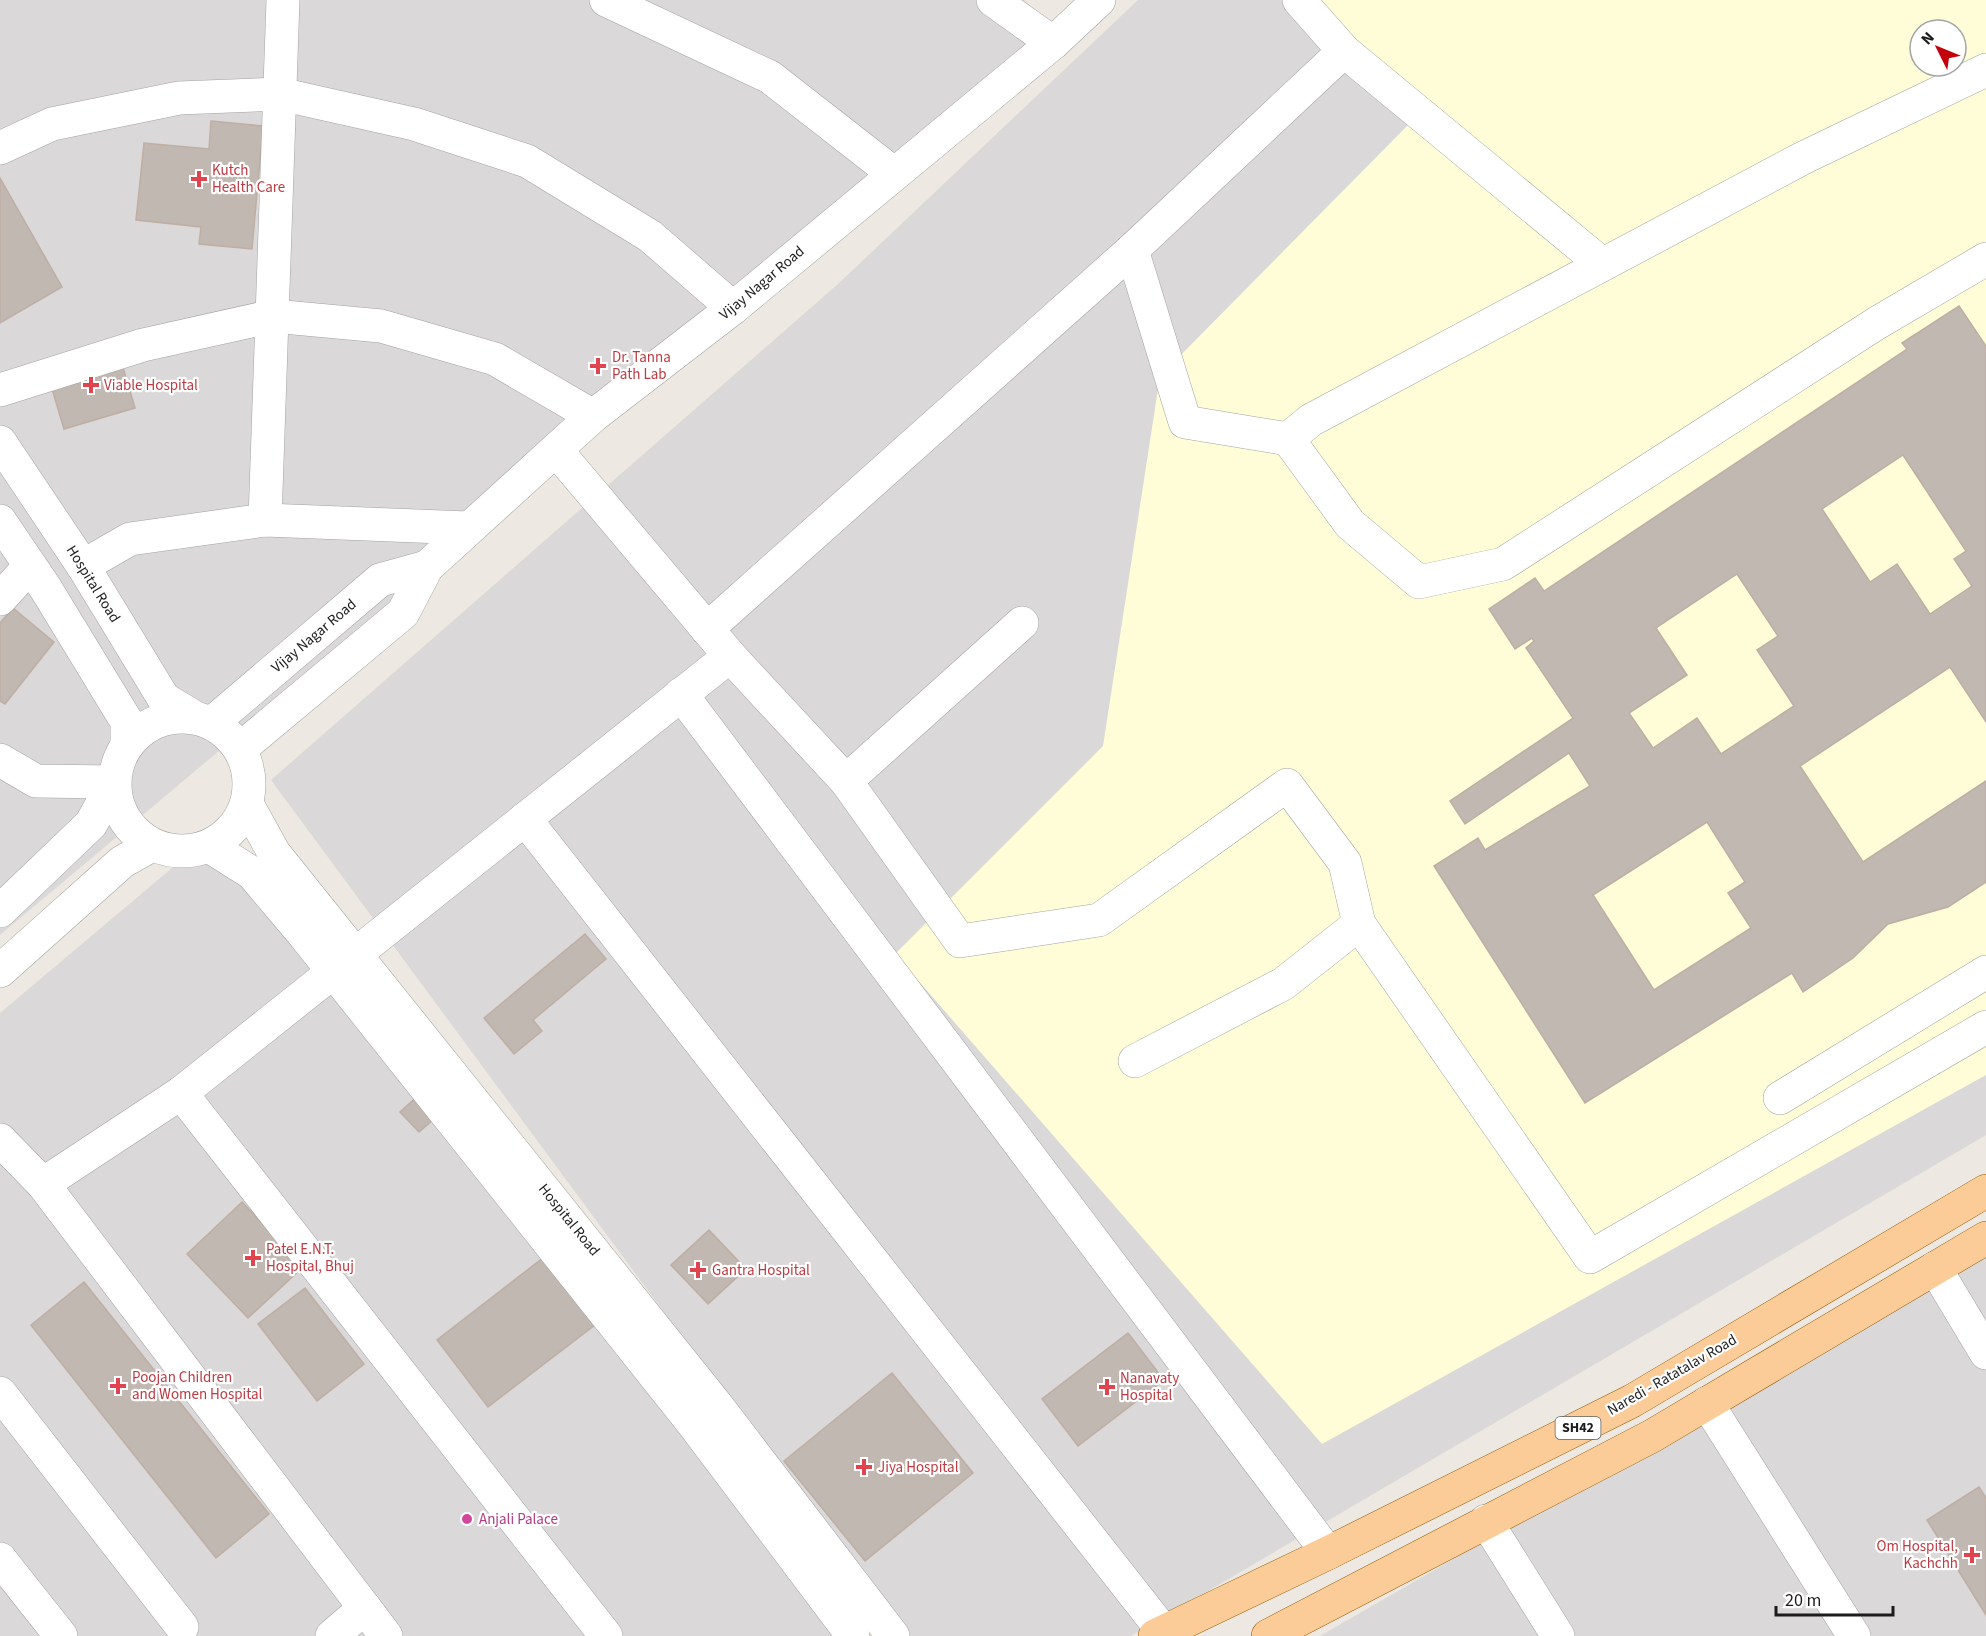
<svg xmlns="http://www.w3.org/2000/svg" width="1986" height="1636" font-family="'Source Sans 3',sans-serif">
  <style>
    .residential { fill: #dad8d8; fill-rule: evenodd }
    .education { fill: #fffdd8; fill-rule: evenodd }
    .building { fill: #c1b8b1; stroke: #beaea4; stroke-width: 1.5; fill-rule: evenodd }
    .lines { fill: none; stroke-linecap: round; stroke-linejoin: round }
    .minor-casing { stroke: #a3a3a3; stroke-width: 34 }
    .tertiary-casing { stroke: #a3a3a3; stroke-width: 34 }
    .primary-casing { stroke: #925b01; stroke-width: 34 }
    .minor { stroke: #fff; stroke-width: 33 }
    .tertiary { stroke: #fff; stroke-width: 33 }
    .primary { stroke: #fbcc98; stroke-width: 33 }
    .health-dot { fill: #e0444e; stroke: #fff; stroke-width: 2 }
    .hotel-dot { fill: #d1479c; stroke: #fff; stroke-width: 2 }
    .labels { text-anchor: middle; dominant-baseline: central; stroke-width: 4.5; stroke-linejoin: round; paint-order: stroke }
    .shield { fill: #fff; stroke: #606060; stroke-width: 1.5 }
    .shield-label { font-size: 14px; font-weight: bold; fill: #1c1c1c }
    .health-label { font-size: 15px; fill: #be3a42; stroke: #fff; text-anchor: start }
    .street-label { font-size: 15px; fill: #1c1c1c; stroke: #fff }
    .hotel-label { font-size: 15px; fill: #b23c85; stroke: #fff; text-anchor: start }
  </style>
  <rect width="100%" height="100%" fill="#ede8e1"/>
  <g class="residential">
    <polygon points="0,0 1024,0 1061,36 483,529 0,935"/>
    <path d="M1138,0H1986V1135L1131,1636H903L271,780L838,284ZM1920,30H1956V66H1920Z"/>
    <polygon points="210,836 840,1636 0,1636 0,1013"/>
    <polygon points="1986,1252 1986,1636 1320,1636"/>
  </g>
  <path class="education" d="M1313,0H1986V1075L1322,1444L895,954L1103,746L1160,376L1410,123ZM1920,30H1956V66H1920Z"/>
  <g class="building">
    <polygon points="211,121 263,126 252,249 199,244 201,227 136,220 144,143 209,149"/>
    <polygon points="0,178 62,287 0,323"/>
    <path d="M1959,306L1986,346V722L1950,667L1800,766L1863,862L1986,781V882L1948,907L1888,924L1853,958L1803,992L1792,973L1585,1103L1434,866L1478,838L1485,850L1590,786L1569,753L1465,824L1450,801L1573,718L1526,648L1534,641L1532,638L1515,649L1489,609L1535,578L1544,591L1907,349L1902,343ZM1903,455L1966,551L1954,559L1972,586L1930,614L1897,564L1870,582L1822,509ZM1737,574L1778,636L1757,650L1794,706L1721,754L1697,718L1653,748L1629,713L1687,675L1656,628ZM1707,822L1745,882L1728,893L1751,928L1654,990L1593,895Z"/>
    <polygon points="121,361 135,408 64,429 50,382"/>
    <polygon points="13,608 54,642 5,704 0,701 0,623"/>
    <polygon points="585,934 606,959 533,1020 542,1031 514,1054 484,1018"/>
    <polygon points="421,1093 440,1114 419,1132 400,1112"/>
    <polygon points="242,1202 303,1267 248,1318 187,1254"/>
    <polygon points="709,1230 746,1269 708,1304 671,1265"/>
    <polygon points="548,1254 600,1321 488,1407 437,1340"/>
    <polygon points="84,1282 269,1514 216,1558 31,1325"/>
    <polygon points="305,1288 364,1364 317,1401 258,1324"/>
    <polygon points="1128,1333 1164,1380 1078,1446 1042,1399"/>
    <polygon points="892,1373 973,1473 865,1561 784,1461"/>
    <polygon points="1979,1487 1986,1498 1986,1615 1927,1520"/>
  </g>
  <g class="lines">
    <g class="minor-casing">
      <g id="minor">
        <polyline points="606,0 770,77 893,173"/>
        <polyline points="993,0 1053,43"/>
        <polyline points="1299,0 1344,51 1602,264"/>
        <polyline points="1986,70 1803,158 1311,420 1288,439 1350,524 1419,582 1503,564 1877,323 1986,259"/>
        <polyline points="0,148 52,124 179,98 280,94 414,124 527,161 650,236 733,308"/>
        <polyline points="1132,250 1185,422 1288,439"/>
        <polyline points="0,390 143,345 273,316 381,326 495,359 593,416"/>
        <polyline points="556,450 730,656 846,781 960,941 1099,920 1287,785 1345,863 1359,924 1590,1257 1986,1027"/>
        <polyline points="265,520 283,0"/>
        <polyline points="83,566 130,539 265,520 468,528"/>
        <polyline points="0,599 30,566"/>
        <polyline points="707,629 1132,250 1344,51"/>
        <polyline points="681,694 1328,1553"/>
        <polyline points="0,760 36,781 114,782"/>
        <polyline points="846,781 1022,623"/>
        <polyline points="525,819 1163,1631"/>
        <polyline points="1135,1061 1283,984 1359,924"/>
        <polyline points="181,1093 606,1636"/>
        <polyline points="1780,1098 1986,972"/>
        <polyline points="0,1140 43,1184 386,1636"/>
        <polyline points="43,1184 181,1093 730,656"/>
        <polyline points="1935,1268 1986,1353"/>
        <polyline points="0,1393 182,1627"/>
        <polyline points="1707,1403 1854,1636"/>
        <polyline points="1486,1521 1558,1636"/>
        <polyline points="0,1559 61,1636"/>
        <polyline points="332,1636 365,1608"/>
      </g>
    </g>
    <g class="tertiary-casing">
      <g id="tertiary">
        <polyline points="0,442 83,566 164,699 194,717"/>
        <polyline points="0,521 46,589 127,722 127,745"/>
        <circle cx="182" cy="784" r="67"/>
        <polyline points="212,723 380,580 427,567"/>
        <polyline points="240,749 403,613 427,567 593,416 733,308 1053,43 1099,0"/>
        <polyline points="247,804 274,853 718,1407 893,1636"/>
        <polyline points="209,846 252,873 305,936 695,1426 853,1636"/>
        <polyline points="0,911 91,824 114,782"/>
        <polyline points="0,971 122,862 152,845"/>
      </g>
    </g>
    <g class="primary-casing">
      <g id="primary">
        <polyline points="1155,1636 1328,1553 1632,1401 1986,1191"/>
        <polyline points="1268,1636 1652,1436 1986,1238"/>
      </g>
    </g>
    <use href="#minor" class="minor"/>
    <use href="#tertiary" class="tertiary"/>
    <use href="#primary" class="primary"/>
  </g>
  <g class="health-dot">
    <path d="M196 170h6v6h6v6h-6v6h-6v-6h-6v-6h6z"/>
    <path d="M595 357h6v6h6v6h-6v6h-6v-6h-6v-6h6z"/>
    <path d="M88 376h6v6h6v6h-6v6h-6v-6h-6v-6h6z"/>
    <path d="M250 1249h6v6h6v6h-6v6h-6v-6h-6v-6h6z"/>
    <path d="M695 1261h6v6h6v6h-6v6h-6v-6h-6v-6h6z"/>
    <path d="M115 1377h6v6h6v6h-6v6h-6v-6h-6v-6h6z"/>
    <path d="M1104 1378h6v6h6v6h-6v6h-6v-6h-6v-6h6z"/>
    <path d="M861 1458h6v6h6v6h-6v6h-6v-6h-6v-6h6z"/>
    <path d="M1969 1546h6v6h6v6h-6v6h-6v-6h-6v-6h6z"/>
  </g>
  <circle class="hotel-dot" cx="467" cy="1519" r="6"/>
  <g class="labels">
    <rect class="shield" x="1555.5" y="1417" width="45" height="22" rx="4.5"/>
    <g class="shield-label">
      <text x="1578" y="1428">SH42</text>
    </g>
    <g class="health-label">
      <text x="212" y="170">Kutch<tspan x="212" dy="17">Health Care</tspan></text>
      <text x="612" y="357">Dr. Tanna<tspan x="612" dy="17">Path Lab</tspan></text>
      <text x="104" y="385">Viable Hospital</text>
      <text x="266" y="1249">Patel E.N.T.<tspan x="266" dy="17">Hospital, Bhuj</tspan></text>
      <text x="712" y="1270">Gantra Hospital</text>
      <text x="132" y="1377">Poojan Children<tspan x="132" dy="17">and Women Hospital</tspan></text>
      <text x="1120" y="1378">Nanavaty<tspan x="1120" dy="17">Hospital</tspan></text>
      <text x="878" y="1467">Jiya Hospital</text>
      <text x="1958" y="1546" text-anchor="end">Om Hospital,<tspan x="1958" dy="17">Kachchh</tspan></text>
    </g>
    <g class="street-label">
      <text transform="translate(762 283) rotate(-40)">Vijay Nagar Road</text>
      <text transform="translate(93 584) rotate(58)">Hospital Road</text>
      <text transform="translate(314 636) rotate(-40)">Vijay Nagar Road</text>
      <text transform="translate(569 1220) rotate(51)">Hospital Road</text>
      <text transform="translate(1672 1375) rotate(-30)">Naredi - Ratatalav Road</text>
    </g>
    <g class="hotel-label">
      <text x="479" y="1519">Anjali Palace</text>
    </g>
  </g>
  <g transform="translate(1938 48) rotate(313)"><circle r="28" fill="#ffffff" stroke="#a4a4a4" stroke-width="1.5"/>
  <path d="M0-4.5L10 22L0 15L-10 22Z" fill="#c5020b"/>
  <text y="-9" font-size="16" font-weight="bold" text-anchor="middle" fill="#1c1c1c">N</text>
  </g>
  <path d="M1776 1606v9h117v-9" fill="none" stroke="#1c1c1c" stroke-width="3"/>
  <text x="1785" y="1606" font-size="18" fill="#1c1c1c" stroke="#ffffff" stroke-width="4.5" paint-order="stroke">20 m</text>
</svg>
